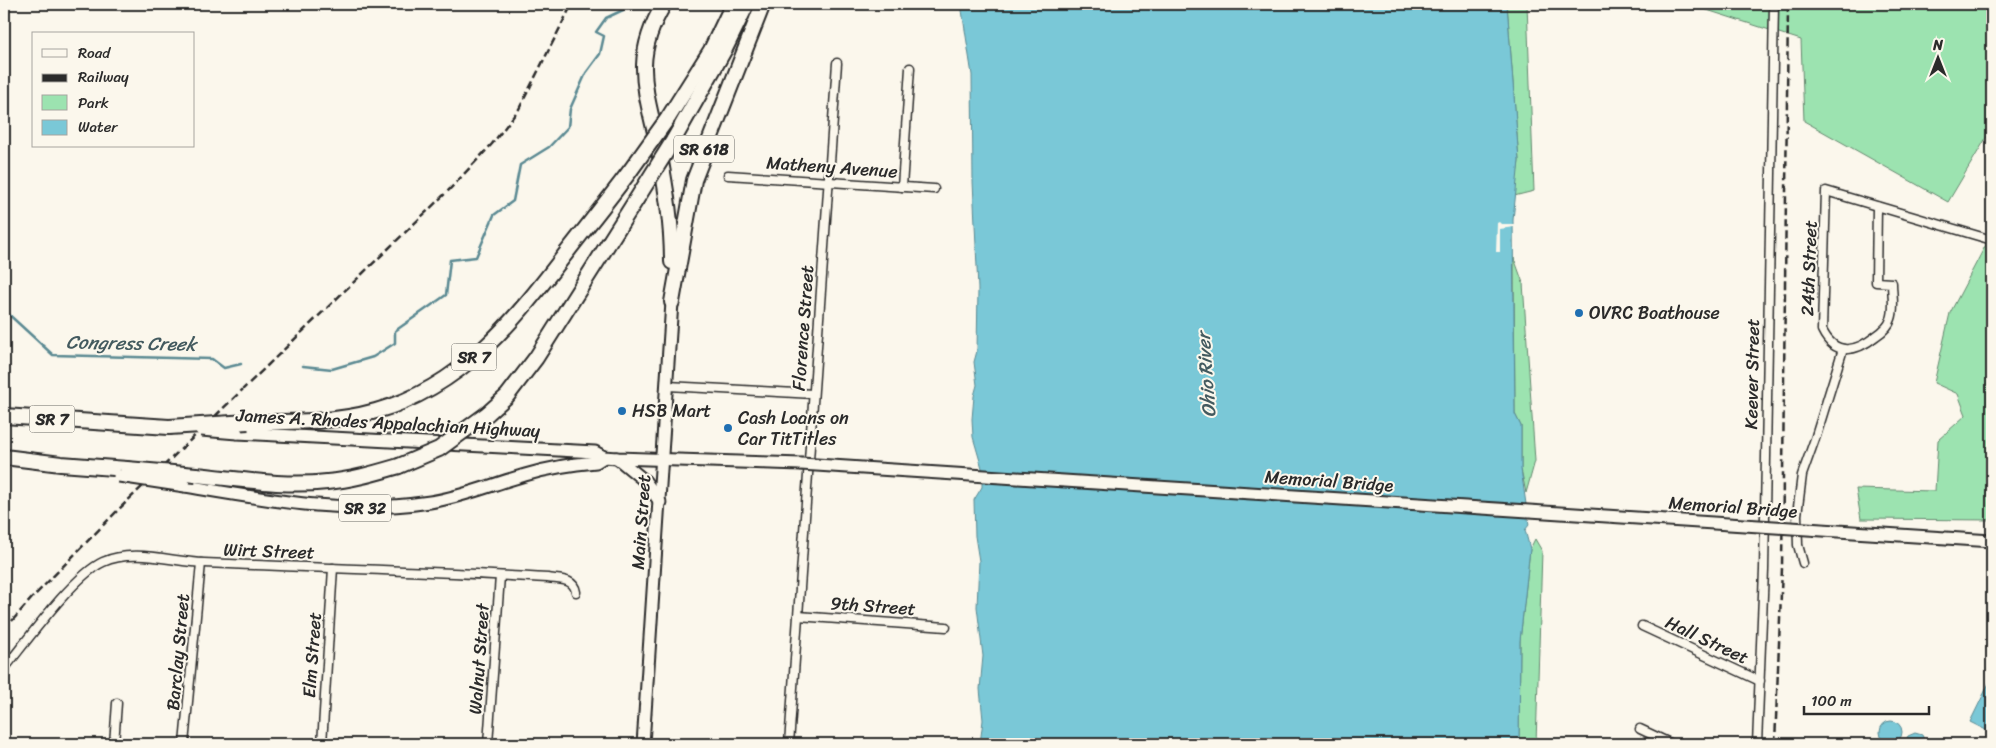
<svg xmlns="http://www.w3.org/2000/svg" width="1996" height="748" font-family="Sriracha,sans-serif">
  <style>
    .green { fill: #9ce3b0; stroke: #64876e }
    .water { fill: #7ac8d7; stroke: #5a8992 }
    .pier { fill: #fbf7ec }
    .lines { fill: none; stroke-linecap: round; stroke-linejoin: round }
    .stream { stroke: #5a8992; stroke-width: 2.5 }
    .street-casing { stroke: #2b2b2b; stroke-width: 11 }
    .primary-casing { stroke: #2b2b2b; stroke-width: 15 }
    .highway-casing { stroke: #2b2b2b; stroke-width: 18 }
    .street { stroke: #fbf7ec; stroke-width: 8 }
    .primary { stroke: #fbf7ec; stroke-width: 11 }
    .highway { stroke: #fbf7ec; stroke-width: 14 }
    .rail { stroke: #2b2b2b; stroke-width: 2.5; stroke-dasharray: 8 4; stroke-linecap: butt }
    .primary-bridge-casing { stroke: #2b2b2b; stroke-width: 15; stroke-linecap: butt }
    .highway-bridge-casing { stroke: #2b2b2b; stroke-width: 18; stroke-linecap: butt }
    .primary-bridge { stroke: #fbf7ec; stroke-width: 11 }
    .highway-bridge { stroke: #fbf7ec; stroke-width: 14 }
    .poi-dot { fill: #1f6fb2; stroke: #fbf7ec; stroke-width: 2 }
    .labels { text-anchor: middle; dominant-baseline: central; stroke-width: 4; stroke-linejoin: round; paint-order: stroke }
    .shield { fill: #fbf7ec; stroke: #696865; stroke-width: 1 }
    .shield-label { font-size: 16px; font-weight: bold; fill: #2b2b2b }
    .street-label { font-size: 18px; fill: #2b2b2b; stroke: #fbf7ec }
    .poi-label { font-size: 18px; fill: #2b2b2b; stroke: #fbf7ec; text-anchor: start }
    .water-label { font-size: 19px; font-style: italic; fill: #435a5f; stroke: #fbf7ec }
  </style>
  <rect width="100%" height="100%" fill="#fbf7ec"/>
  <filter id="ink" filterUnits="userSpaceOnUse"><feTurbulence type="fractalNoise" baseFrequency=".02" numOctaves="2"/><feDisplacementMap in="SourceGraphic" scale="10" xChannelSelector="R" yChannelSelector="G"/><feConvolveMatrix kernelMatrix="1 2 1 2 8 2 1 2 1" color-interpolation-filters="sRGB"/></filter>
  <g filter="url(#ink)">
    <g class="green">
      <polygon points="1507,4 1527,4 1534,191 1514,196 1519,161"/>
      <polygon points="1688,4 1992,4 1992,128 1948,202 1804,121 1801,40"/>
      <polygon points="1992,233 1992,520 1861,519 1856,489 1935,491 1938,440 1966,415 1958,394 1934,383 1950,313"/>
      <polygon points="1514,258 1523,283 1535,461 1526,493 1521,469 1521,426 1515,414"/>
      <polygon points="1535,539 1542,551 1536,744 1519,744 1520,641 1530,549"/>
    </g>
    <g class="water">
      <polygon points="961,4 1507,4 1519,161 1513,220 1515,414 1521,426 1521,469 1529,525 1525,530 1530,549 1520,641 1519,744 980,744 983,720 980,689 983,656 977,607 979,561 975,536 974,500 982,487 982,468 973,437 972,419 974,396 977,385 974,362 977,351 978,289 973,181 972,75"/>
      <polygon points="1992,677 1992,733 1970,722"/>
      <circle cx="1891" cy="732" r="11"/>
      <polygon points="1915,733 1922,735 1926,744 1904,744 1908,736"/>
    </g>
    <polygon class="pier" points="1499,222 1501,224 1514,224 1514,227 1500,229 1500,252 1496,252 1497,223"/>
    <g class="lines">
      <g class="stream">
        <polyline points="4,310 53,355 212,359 224,368 241,364"/>
        <polyline points="303,366 332,369 373,357 395,343 395,331 446,295 450,260 476,257 494,215 513,201 520,165 549,147 568,127 570,109 586,73 600,54 604,36 596,32 606,18 623,10 623,4"/>
      </g>
      <g class="street-casing">
        <g id="street">
          <polyline points="728,175 934,189"/>
          <polyline points="902,187 910,68"/>
          <path d="M1877,206L1876,282L1892,283C1892,294 1895,309 1891,319C1889,326 1882,332 1876,336C1856,352 1835,357 1822,330L1826,191L1992,240"/>
          <polyline points="668,386 813,394"/>
          <polyline points="1803,563 1798,545 1797,515 1802,475 1816,436 1843,349"/>
          <polyline points="798,616 946,627"/>
          <polyline points="1642,626 1760,681"/>
          <path d="M4,669C26,642 74,575 103,562C133,548 173,562 204,563C319,568 434,571 548,578C559,580 574,578 576,592"/>
          <polyline points="1640,729 1672,744"/>
          <polyline points="114,744 117,703"/>
          <polyline points="184,744 201,563"/>
          <polyline points="322,744 333,568"/>
          <polyline points="488,744 500,576"/>
          <polyline points="789,744 837,63"/>
          <polyline points="1757,744 1764,570 1774,4"/>
        </g>
      </g>
      <g class="primary-casing">
        <g id="primary">
          <polyline points="237,433 595,452 604,457 617,458 801,464"/>
          <polyline points="617,458 645,481 660,502"/>
          <path d="M185,486C269,500 344,515 430,502C463,497 493,484 525,475C548,468 572,464 596,462L604,457"/>
          <polyline points="643,744 672,302"/>
        </g>
      </g>
      <g class="highway-casing">
        <g id="highway">
          <path d="M664,4C630,60 647,92 659,151C666,188 672,224 672,262"/>
          <polyline points="668,118 711,50 733,4"/>
          <polyline points="673,141 726,47 747,4"/>
          <polyline points="672,302 694,180 763,4"/>
          <polyline points="487,414 507,396 536,358 636,200"/>
          <polyline points="4,416 169,427"/>
          <path d="M248,422C291,422 334,423 376,411C462,387 515,320 567,252C588,225 609,199 630,171"/>
          <polyline points="4,457 61,464 127,469"/>
          <path d="M196,475C239,479 284,487 327,482C352,480 375,473 399,466"/>
        </g>
      </g>
      <use href="#street" class="street"/>
      <use href="#primary" class="primary"/>
      <use href="#highway" class="highway"/>
      <g class="rail">
        <polyline points="4,630 32,598 118,510 450,189 492,144 519,109 572,4"/>
        <polyline points="1775,744 1782,568 1788,4"/>
      </g>
      <g class="primary-bridge-casing">
        <g id="primary-bridge">
          <polyline points="201,430 237,433"/>
          <polyline points="801,464 1992,541"/>
          <polyline points="119,476 185,486"/>
        </g>
      </g>
      <g class="highway-bridge-casing">
        <g id="highway-bridge">
          <polyline points="630,171 668,118"/>
          <polyline points="636,200 673,141"/>
          <polyline points="169,427 248,422"/>
          <polyline points="399,466 439,449 487,414"/>
          <polyline points="127,469 196,475"/>
        </g>
      </g>
      <use href="#primary-bridge" class="primary-bridge"/>
      <use href="#highway-bridge" class="highway-bridge"/>
    </g>
  </g>
  <g class="poi-dot">
    <circle cx="1579" cy="313" r="5"/>
    <circle cx="622" cy="411" r="5"/>
    <circle cx="728" cy="428" r="5"/>
  </g>
  <g class="labels">
    <g class="shield">
      <rect x="674" y="135.5" width="60" height="27" rx="4"/>
      <rect x="451.5" y="343.5" width="45" height="27" rx="4"/>
      <rect x="29.5" y="405.5" width="45" height="27" rx="4"/>
      <rect x="339" y="494.5" width="52" height="27" rx="4"/>
    </g>
    <g class="shield-label">
      <text x="704" y="149">SR 618</text>
      <text x="474" y="357">SR 7</text>
      <text x="52" y="419">SR 7</text>
      <text x="365" y="508">SR 32</text>
    </g>
    <g class="street-label">
      <text transform="translate(832 167) rotate(4)">Matheny Avenue</text>
      <text transform="translate(1809 268) rotate(-88)">24th Street</text>
      <text transform="translate(803 328) rotate(-86)">Florence Street</text>
      <text transform="translate(1752 374) rotate(-89)">Keever Street</text>
      <text transform="translate(388 423) rotate(3)">James A. Rhodes Appalachian Highway</text>
      <text transform="translate(1329 481) rotate(4)">Memorial Bridge</text>
      <text transform="translate(1733 507) rotate(4)">Memorial Bridge</text>
      <text transform="translate(641 522) rotate(-86)">Main Street</text>
      <text transform="translate(269 551) rotate(2)">Wirt Street</text>
      <text transform="translate(873 606) rotate(4)">9th Street</text>
      <text transform="translate(1707 640) rotate(25)">Hall Street</text>
      <text transform="translate(178 652) rotate(-85)">Barclay Street</text>
      <text transform="translate(312 655) rotate(-86)">Elm Street</text>
      <text transform="translate(479 659) rotate(-86)">Walnut Street</text>
    </g>
    <g class="poi-label">
      <text x="1589" y="313">OVRC Boathouse</text>
      <text x="632" y="411">HSB Mart</text>
      <text x="738" y="418">Cash Loans on<tspan x="738" dy="21">Car TitTitles</tspan></text>
    </g>
    <g class="water-label">
      <text transform="translate(131 343) rotate(1)">Congress Creek</text>
      <text transform="translate(1206 375) rotate(-94)">Ohio River</text>
    </g>
  </g>
  <rect width="1996" height="748" fill="none" stroke="#fbf7ec" stroke-width="20"/>
  <rect x="10" y="10" width="1976" height="728" fill="none" stroke="#2b2b2b" stroke-width="2" filter="url(#ink)"/>
  <rect x="32" y="32" width="162" height="115" fill="#fbf7ec" stroke="#a8a59f"/>
  <rect x="42" y="49" width="25" height="8" fill="#fbf7ec" stroke="#a8a59f"/>
  <text x="78" y="58" font-size="15" fill="#2b2b2b">Road</text>
  <rect x="42" y="74" width="25" height="8" fill="#2b2b2b" stroke="#a8a59f"/>
  <text x="78" y="82" font-size="15" fill="#2b2b2b">Railway</text>
  <rect x="42" y="95" width="25" height="15" fill="#9ce3b0" stroke="#a8a59f"/>
  <text x="78" y="108" font-size="15" fill="#2b2b2b">Park</text>
  <rect x="42" y="120" width="25" height="15" fill="#7ac8d7" stroke="#a8a59f"/>
  <text x="78" y="132" font-size="15" fill="#2b2b2b">Water</text>
  <g transform="translate(1938 58)" stroke="#fbf7ec" stroke-width="4" paint-order="stroke">
  <path d="M0-4L9 19L0 12L-9 19Z" fill="#2b2b2b"/>
  <text y="-8" font-size="14" font-weight="bold" text-anchor="middle" fill="#2b2b2b">N</text>
  </g>
  <path d="M1804 706v8h125v-8" fill="none" stroke="#2b2b2b" stroke-width="2.5"/>
  <text x="1811" y="706" font-size="15" fill="#2b2b2b" stroke="#fbf7ec" stroke-width="4" paint-order="stroke">100 m</text>
</svg>
